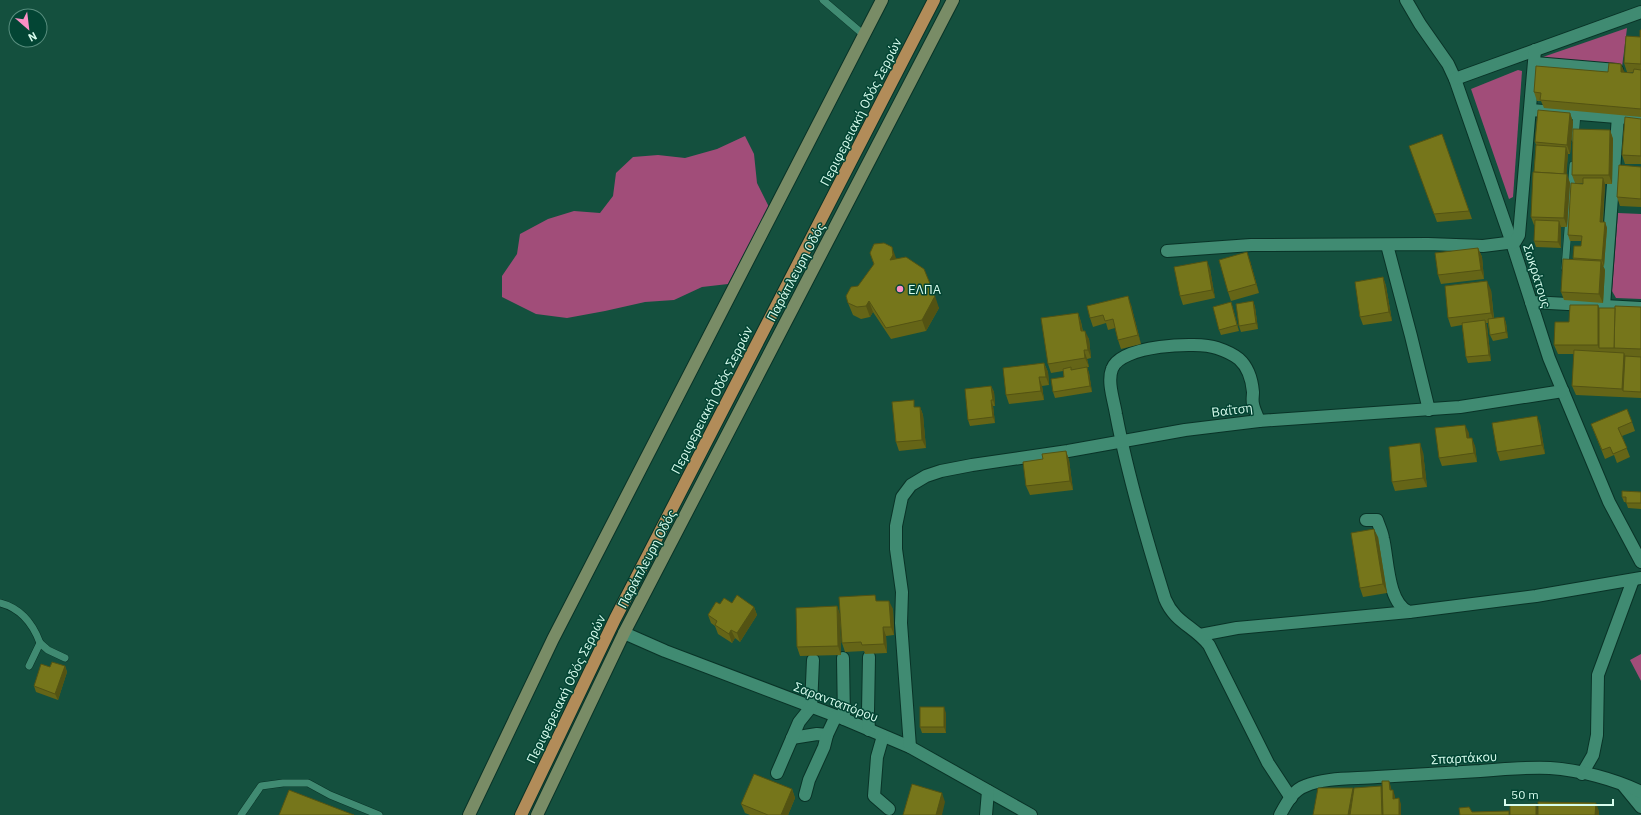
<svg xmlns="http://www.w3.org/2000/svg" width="1641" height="815" font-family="'IBM Plex Sans',sans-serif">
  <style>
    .green { fill: #a14d79 }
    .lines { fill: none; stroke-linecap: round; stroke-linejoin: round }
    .lane-casing { stroke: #093327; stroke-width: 8 }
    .street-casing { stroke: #093327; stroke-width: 14 }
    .secondary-casing { stroke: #093327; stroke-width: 14 }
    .primary-casing { stroke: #093327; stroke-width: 14 }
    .lane { stroke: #408b72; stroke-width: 7 }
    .street { stroke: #408b72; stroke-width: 12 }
    .secondary { stroke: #798c66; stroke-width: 12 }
    .primary { stroke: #b28c59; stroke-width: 12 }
    .wall { fill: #656517 }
    .shaded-wall { fill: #535313 }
    .building { fill: #76761b; stroke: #535313 }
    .poi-dot { fill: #fb8fc5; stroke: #034534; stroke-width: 1.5 }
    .labels { text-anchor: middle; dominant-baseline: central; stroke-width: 3; stroke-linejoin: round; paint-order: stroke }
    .street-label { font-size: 13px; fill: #d7fced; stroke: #034534 }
    .poi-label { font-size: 13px; fill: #d7fced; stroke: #034534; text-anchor: start }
  </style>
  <rect width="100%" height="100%" fill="#14503e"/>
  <g class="green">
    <polygon points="1627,28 1622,67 1540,58"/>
    <polygon points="1518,70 1522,71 1513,197 1509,199 1471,89"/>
    <polygon points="745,136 754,154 757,183 769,207 728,284 702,287 674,300 645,302 605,311 567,318 536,314 502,297 502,276 517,254 520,234 548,219 574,211 600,213 613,196 616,173 633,157 658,155 685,158 717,149"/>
    <polygon points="1618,213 1641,214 1641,299 1616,298 1612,291"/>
    <polygon points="1641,654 1641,681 1630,660"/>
  </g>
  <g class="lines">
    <g class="lane-casing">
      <g id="lane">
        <polyline points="823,0 864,35"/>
        <polyline points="1575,139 1577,113"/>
        <polyline points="1565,268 1573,165"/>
        <path d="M0,603C20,608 33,624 40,643L29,666"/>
        <polyline points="40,643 48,650 65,658"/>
        <polyline points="241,815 261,786 283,783 308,783 330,795 379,815"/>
      </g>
    </g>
    <g class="street-casing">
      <g id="street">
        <polyline points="1406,0 1420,24 1448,64 1455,79 1512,243 1549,358 1609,502 1641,562"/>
        <polyline points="1535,63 1617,70"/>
        <polyline points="1455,79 1641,12"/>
        <polyline points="1531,110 1641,119"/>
        <polyline points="1387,245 1411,336 1429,410"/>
        <polyline points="1167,251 1251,245 1428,244 1483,246 1515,242 1519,235 1535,50"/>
        <polyline points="1531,302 1641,308"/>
        <polyline points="1604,306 1618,116"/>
        <path d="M1259,421C1257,415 1254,410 1253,404C1252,400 1253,396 1253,392C1252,381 1248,367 1239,359C1234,355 1223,350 1217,348C1197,341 1120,345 1112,369C1107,382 1114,401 1116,414C1128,477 1146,538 1165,599C1175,623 1194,626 1209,645L1268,763L1291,798"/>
        <path d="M1366,520H1377C1379,526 1382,532 1383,538C1388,557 1387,603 1409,612L1536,596L1641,578"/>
        <polyline points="624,633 665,651 844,719 910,747 1031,815"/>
        <polyline points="1200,635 1237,628 1409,612"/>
        <polyline points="869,657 868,711 869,730"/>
        <polyline points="843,658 844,719"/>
        <polyline points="883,736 877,757 874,796 889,809"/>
        <polyline points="792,738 817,734 827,735"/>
        <polyline points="910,747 901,623 902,592 896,549 896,526 902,497 911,485 926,476 941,471 972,465 1068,451 1185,430 1259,421 1460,407 1563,391"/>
        <polyline points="777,773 799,722 811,707 813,660"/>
        <polyline points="1582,774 1593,755 1597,735 1598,675 1633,580"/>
        <polyline points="1623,785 1641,807"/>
        <polyline points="805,795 809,780 824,747 827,735 836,716"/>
        <polyline points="986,815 988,791"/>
        <path d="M1280,815C1286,804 1293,790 1305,786C1325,777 1356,779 1377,777C1412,775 1446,773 1480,771C1503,769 1527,767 1550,768C1580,770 1614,779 1641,792"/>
      </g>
    </g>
    <g class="secondary-casing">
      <g id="secondary">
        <polyline points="469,815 553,639 882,0"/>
        <polyline points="537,815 624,633 953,0"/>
      </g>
    </g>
    <g class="primary-casing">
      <polyline id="primary" points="521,815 615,619 934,0"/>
    </g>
    <use href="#lane" class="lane"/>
    <use href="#street" class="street"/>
    <use href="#secondary" class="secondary"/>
    <use href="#primary" class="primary"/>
  </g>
  <g class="wall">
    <polygon points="1641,30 1641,117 1544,108 1541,101 1537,101 1534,92 1608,72 1624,72 1633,73 1633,72 1627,72 1624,63 1640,37"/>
    <polygon points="1570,113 1573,122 1570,154 1568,154 1566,174 1570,183 1567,227 1561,227 1561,248 1536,247 1534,241 1535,225 1534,225 1531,217 1536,145 1535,142"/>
    <polygon points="1641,119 1641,164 1625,164 1622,155"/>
    <polygon points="1610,130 1613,139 1612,184 1605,184 1603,222 1605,222 1607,228 1604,266 1603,266 1605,270 1603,303 1564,300 1561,292 1574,260 1573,258 1581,246 1581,241 1570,241 1568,235 1583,183 1575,183 1572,175"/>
    <polygon points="1442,134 1472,219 1437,222 1434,214"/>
    <polygon points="1641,167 1641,207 1620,206 1617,197"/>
    <polygon points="1478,248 1482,257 1484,279 1441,284 1438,275"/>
    <polygon points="870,253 896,259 939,308 926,331 891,339 873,312 870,317 861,319 853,315 848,303 874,265"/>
    <polygon points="1250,261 1259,293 1231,301 1228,292"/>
    <polygon points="1210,269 1215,298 1183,305 1180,296"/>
    <polygon points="1383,277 1386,286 1392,321 1363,325 1360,317"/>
    <polygon points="1491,290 1494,318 1504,317 1506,323 1508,338 1493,341 1490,335 1488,323 1486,323 1487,326 1491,361 1468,363 1466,357 1462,325 1451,327 1448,318"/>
    <polygon points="1253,301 1255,307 1258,329 1241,332 1239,326"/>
    <polygon points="1231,302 1239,331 1221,335 1219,330"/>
    <polygon points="1131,305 1141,344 1121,349 1118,340 1115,328 1108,330 1106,323 1093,327 1090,318"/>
    <polygon points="1598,305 1599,308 1615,308 1641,307 1641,398 1576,395 1572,386 1574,354 1558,354 1554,345"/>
    <polygon points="1078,313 1081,322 1083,331 1089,339 1091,358 1087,359 1089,367 1087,367 1089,373 1092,392 1055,398 1053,392 1064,377 1063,371 1051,373 1048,364"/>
    <polygon points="1044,363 1048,372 1049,385 1042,386 1044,400 1009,404 1006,395"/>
    <polygon points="991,386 994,392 995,406 993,406 995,423 970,426 968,420"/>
    <polygon points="916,407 920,407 923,415 926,448 899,451 896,442"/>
    <polygon points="1632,422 1635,431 1622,436 1630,457 1617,463 1614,455 1605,459 1591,424"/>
    <polygon points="1540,424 1545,454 1500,461 1497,452"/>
    <polygon points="1469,433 1469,438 1475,446 1477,462 1442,466 1439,458"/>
    <polygon points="1066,451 1069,460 1073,490 1030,495 1026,486 1043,459"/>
    <polygon points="1423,452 1427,487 1395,491 1392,482"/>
    <polygon points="1641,492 1641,509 1628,508 1626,502 1624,502 1622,497"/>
    <polygon points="1378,537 1387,593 1363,597 1360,588"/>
    <polygon points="878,601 893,609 894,635 886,636 887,653 865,654 864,651 845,652 842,643 840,620 841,655 800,656 797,647 837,606 840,615"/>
    <polygon points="732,603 754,607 757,615 740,642 735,638 732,643 718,634 715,626 711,623 708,615 720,604"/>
    <polygon points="65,666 67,672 58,700 36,692 34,686"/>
    <polygon points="946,713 946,733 922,733 920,727"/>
    <polygon points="792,789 795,798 788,815 750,815 745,813 741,804"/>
  </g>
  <g class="shaded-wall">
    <polygon points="1621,64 1625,73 1621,72"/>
    <polygon points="1570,113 1573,122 1570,154 1567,145"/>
    <polygon points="1610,130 1613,139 1612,184 1609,175"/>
    <polygon points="1566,147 1568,153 1566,183 1564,177"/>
    <polygon points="1567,174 1570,183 1567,227 1564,218"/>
    <polygon points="1603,178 1605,184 1602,228 1600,222"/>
    <polygon points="1559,221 1561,227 1561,248 1558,242"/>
    <polygon points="1605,222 1607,228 1604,266 1602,260"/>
    <polygon points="892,247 896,258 897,266 890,260"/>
    <polygon points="1478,248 1482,257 1484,279 1481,270"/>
    <polygon points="1247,252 1250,261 1259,293 1256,284"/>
    <polygon points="1207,261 1210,269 1215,298 1212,290"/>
    <polygon points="1601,261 1605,270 1603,303 1599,294"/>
    <polygon points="1383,277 1386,286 1392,321 1389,312"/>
    <polygon points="1487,281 1491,290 1494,322 1491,313"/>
    <polygon points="935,296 939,308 926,331 922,320"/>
    <polygon points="1128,296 1131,305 1141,344 1138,335"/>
    <polygon points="869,301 873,312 870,317 866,306"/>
    <polygon points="1253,301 1255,307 1258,329 1256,323"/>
    <polygon points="1231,302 1233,308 1239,331 1237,325"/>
    <polygon points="1598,305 1601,314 1599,348 1598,345"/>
    <polygon points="1078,313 1081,322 1084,340 1081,331"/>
    <polygon points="1504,317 1506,323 1508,338 1506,332"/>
    <polygon points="1485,320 1487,326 1491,361 1489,355"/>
    <polygon points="1085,331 1089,339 1091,358 1088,350"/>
    <polygon points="1084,350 1087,359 1089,367 1085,358"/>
    <polygon points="1624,353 1627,362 1623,391 1622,389"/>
    <polygon points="1044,363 1048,372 1049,385 1046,377"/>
    <polygon points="1087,367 1089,373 1092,392 1090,386"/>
    <polygon points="1039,377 1042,386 1044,400 1041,391"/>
    <polygon points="991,386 994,392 995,406 993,400"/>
    <polygon points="991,400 993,406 995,423 993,417"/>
    <polygon points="920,407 923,415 926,448 922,440"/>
    <polygon points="1537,416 1540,424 1545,454 1542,445"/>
    <polygon points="1465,425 1469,433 1470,447 1467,438"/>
    <polygon points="1472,438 1475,446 1477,462 1474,453"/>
    <polygon points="1420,443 1423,452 1427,487 1423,478"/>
    <polygon points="1066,451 1069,460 1073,490 1070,481"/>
    <polygon points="1374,529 1378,537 1387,593 1383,584"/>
    <polygon points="889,601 893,609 894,635 891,627"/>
    <polygon points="837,606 840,615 841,655 838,646"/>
    <polygon points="754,607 757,615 740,642 737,633"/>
    <polygon points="883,627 886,636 887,653 884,644"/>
    <polygon points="731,630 735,638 732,643 729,634"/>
    <polygon points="65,666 67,672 58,700 55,694"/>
    <polygon points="944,707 946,713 946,733 944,727"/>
    <polygon points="1389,781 1391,787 1392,796 1390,790"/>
    <polygon points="1381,786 1385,795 1385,815 1382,815"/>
    <polygon points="1353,788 1356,796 1353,815 1348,815"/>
    <polygon points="792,789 795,798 788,815 781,815"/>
    <polygon points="1393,790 1395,796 1395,804 1393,799"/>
    <polygon points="942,793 945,802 942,815 936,815"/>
    <polygon points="1399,798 1401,804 1401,815 1399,815"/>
    <polygon points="1596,803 1599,811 1599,815 1595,815"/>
    <polygon points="1536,804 1538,810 1538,815 1536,815"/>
  </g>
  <g class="building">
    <polygon points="1640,30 1641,30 1641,64 1624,63 1626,36 1640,37"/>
    <polygon points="1609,63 1621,64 1621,72 1633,73 1634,69 1641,70 1641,109 1540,100 1541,93 1534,92 1536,66 1608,72"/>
    <polygon points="1538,110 1570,113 1567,145 1535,142"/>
    <polygon points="1625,117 1641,119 1641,156 1622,155"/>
    <polygon points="1573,129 1610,130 1609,175 1572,175"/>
    <polygon points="1442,134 1469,211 1434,214 1409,146"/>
    <polygon points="1536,145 1566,147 1564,174 1534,172"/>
    <polygon points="1619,165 1641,167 1641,199 1617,197"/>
    <polygon points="1533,172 1567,174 1564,218 1531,217"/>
    <polygon points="1583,178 1603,178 1600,222 1605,222 1602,260 1573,258 1574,246 1581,246 1582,236 1568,235 1571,183 1583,184"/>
    <polygon points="1535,220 1559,221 1558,242 1534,241"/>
    <polygon points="884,243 892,247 893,255 890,260 906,257 924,269 935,296 922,320 886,328 869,301 866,306 857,307 848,303 846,296 851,287 858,286 874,264 870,253 874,244"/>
    <polygon points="1478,248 1481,270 1438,275 1435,253"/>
    <polygon points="1247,252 1256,284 1228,292 1219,260"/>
    <polygon points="1563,259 1601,261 1599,294 1561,292"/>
    <polygon points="1207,261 1212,290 1180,296 1174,267"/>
    <polygon points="1383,277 1389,312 1360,317 1355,282"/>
    <polygon points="1487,281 1491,313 1448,318 1445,286"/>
    <polygon points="1128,296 1138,335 1118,340 1113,319 1105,321 1103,315 1090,318 1087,306"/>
    <polygon points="1253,301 1256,323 1239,326 1236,304"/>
    <polygon points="1231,302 1237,325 1219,330 1213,307"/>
    <polygon points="1570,305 1598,305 1598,345 1554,345 1555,322 1569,322"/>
    <polygon points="1615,306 1641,307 1641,349 1614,348"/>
    <polygon points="1599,308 1615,308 1614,348 1599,348"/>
    <polygon points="1078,313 1081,331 1085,331 1088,350 1084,350 1085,358 1048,364 1041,318"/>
    <polygon points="1504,317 1506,332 1490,335 1488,319"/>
    <polygon points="1485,320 1489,355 1466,357 1462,323"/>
    <polygon points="1574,350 1624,353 1622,389 1572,386"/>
    <polygon points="1625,356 1641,357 1641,392 1623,391"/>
    <polygon points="1044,363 1046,377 1039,377 1041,391 1006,395 1003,368"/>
    <polygon points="1071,367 1071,370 1087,367 1090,386 1053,392 1051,379 1064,377 1063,369"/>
    <polygon points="991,386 993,400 991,400 993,417 968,420 965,389"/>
    <polygon points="914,400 914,407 920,407 922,440 896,442 892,402"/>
    <polygon points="1627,409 1632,422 1618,428 1627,448 1613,454 1610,447 1602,450 1591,424"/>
    <polygon points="1537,416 1542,445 1497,452 1492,423"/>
    <polygon points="1465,425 1467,438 1472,438 1474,453 1439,458 1435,428"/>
    <polygon points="1420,443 1423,478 1392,482 1389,447"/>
    <polygon points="1066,451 1070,481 1026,486 1023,462 1043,459 1042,454"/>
    <polygon points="1622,491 1641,492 1641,503 1626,503 1626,497 1622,497"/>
    <polygon points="1374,529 1383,584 1360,588 1351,533"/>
    <polygon points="737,595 754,607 737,633 731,630 729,634 715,625 717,621 708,615 716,602 720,604 724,598 732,603"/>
    <polygon points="875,595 876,601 889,601 891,627 883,627 884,644 862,645 861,642 842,643 839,597"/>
    <polygon points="837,606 838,646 797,647 796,608"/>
    <polygon points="52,662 65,666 55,694 34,686 41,664 50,667"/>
    <rect x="920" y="707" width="24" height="20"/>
    <polygon points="754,774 792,789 781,815 768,815 741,804"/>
    <polygon points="1382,781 1389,781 1390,790 1393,790 1393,799 1399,798 1399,815 1383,815"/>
    <polygon points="912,784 942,793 936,815 903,815"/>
    <polygon points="1381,786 1382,815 1350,815 1354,788"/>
    <polygon points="1318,788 1353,788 1348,815 1313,815"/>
    <polygon points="289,790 354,815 279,815"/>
    <polygon points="1538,802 1596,803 1595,815 1538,815"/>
    <polygon points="1536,804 1536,815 1510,815 1510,805"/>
    <polygon points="1469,807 1472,812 1509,811 1509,815 1460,815 1459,808"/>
  </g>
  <circle class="poi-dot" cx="900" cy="289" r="4"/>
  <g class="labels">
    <g class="street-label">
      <text transform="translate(861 112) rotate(-63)">Περιφερειακή Οδός Σερρών</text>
      <text transform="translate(796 272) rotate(-62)">Παράπλευρη Οδός</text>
      <text transform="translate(1537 276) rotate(73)">Σωκράτους</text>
      <text transform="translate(712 400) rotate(-63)">Περιφερειακή Οδός Σερρών</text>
      <text transform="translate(1232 410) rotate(-7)">Βαΐτση</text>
      <text transform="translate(647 559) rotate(-62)">Παράπλευρη Οδός</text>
      <text transform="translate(566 689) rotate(-64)">Περιφερειακή Οδός Σερρών</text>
      <text transform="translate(836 702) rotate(21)">Σαρανταπόρου</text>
      <text transform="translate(1464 758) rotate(-3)">Σπαρτάκου</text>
    </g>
    <g class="poi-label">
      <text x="908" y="289">ΕΛΠΑ</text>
    </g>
  </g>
  <g transform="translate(28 28) rotate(152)"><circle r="19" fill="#034534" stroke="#588e7e"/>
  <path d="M0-3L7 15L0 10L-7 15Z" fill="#fb8fc5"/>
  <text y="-6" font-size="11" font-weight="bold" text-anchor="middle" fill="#d7fced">N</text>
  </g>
  <path d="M1505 799v6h108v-6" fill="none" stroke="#d7fced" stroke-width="2"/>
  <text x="1511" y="799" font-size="12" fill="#d7fced" stroke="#034534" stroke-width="3" paint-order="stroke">50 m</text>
</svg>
